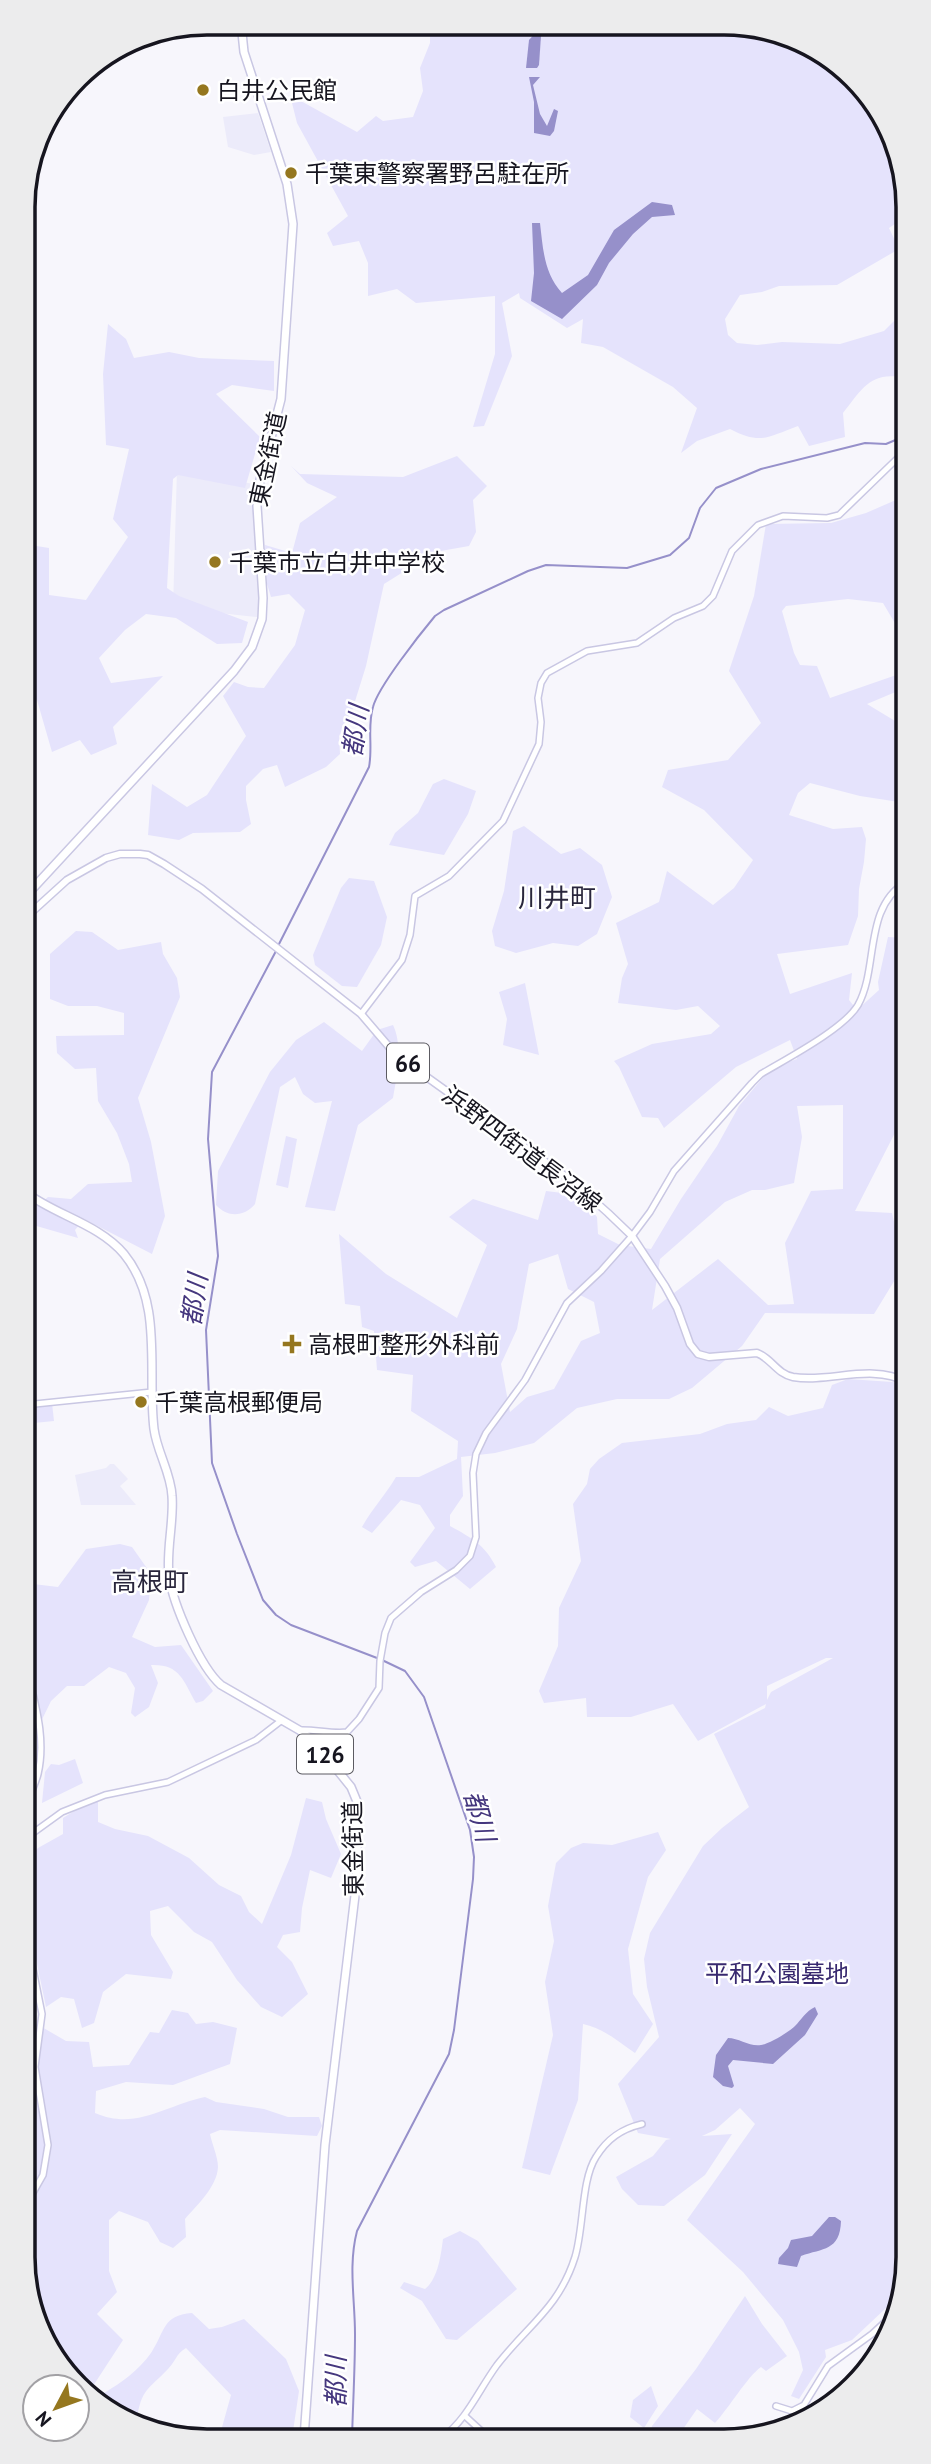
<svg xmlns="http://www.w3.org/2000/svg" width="931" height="2464" font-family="'PT Sans','Noto Sans JP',sans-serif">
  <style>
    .built { fill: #ecebfa }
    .green { fill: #e5e3fc; fill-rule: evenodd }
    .water { fill: #9690ca }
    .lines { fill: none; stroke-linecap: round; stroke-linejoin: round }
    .stream { stroke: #9690ca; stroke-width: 2 }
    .secondary-casing { stroke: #c9c7e3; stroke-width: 8 }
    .primary-casing { stroke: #c9c7e3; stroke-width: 9 }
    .highway-casing { stroke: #c9c7e3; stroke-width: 10 }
    .secondary { stroke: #fff; stroke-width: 5 }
    .primary { stroke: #fff; stroke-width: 6 }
    .highway { stroke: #fff; stroke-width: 7 }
    .poi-dot { fill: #95771f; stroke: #fff; stroke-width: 2.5 }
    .labels { text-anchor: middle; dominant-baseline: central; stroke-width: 5; stroke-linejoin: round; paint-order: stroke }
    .shield { fill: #fff; stroke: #5c5b62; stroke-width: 2 }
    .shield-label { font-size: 23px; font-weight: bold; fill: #16151f }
    .poi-label { font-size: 24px; fill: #16151f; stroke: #fff; text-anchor: start }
    .street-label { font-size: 24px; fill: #16151f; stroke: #fff }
    .park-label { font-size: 24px; fill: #38296f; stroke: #fff }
    .water-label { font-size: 26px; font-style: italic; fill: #45377e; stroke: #fff }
    .neighbourhood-label { font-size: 26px; fill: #29263c; stroke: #fff }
    .rim { fill: none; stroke: #16151f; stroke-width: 3.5 }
  </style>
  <rect width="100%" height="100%" fill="#f7f6fc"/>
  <g class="built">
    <polygon points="258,113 271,152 254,155 228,147 223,117"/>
    <polygon points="177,469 253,484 259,605 257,617 173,608"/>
    <polygon points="110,1464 114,1464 128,1479 120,1486 136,1505 81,1505 75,1475 106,1468"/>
    <polygon points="26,1955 34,1986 37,2016 26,2024"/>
  </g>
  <g class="green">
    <path d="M436,24L760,26L855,77L905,171V217L889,228L899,249L837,285L779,286L762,292L740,295L725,319L728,335L737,343L757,345L782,342L840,344L884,331L905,310V378C871,370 862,389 843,413L845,437L809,446L798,426C768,437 761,445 730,429L697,441L681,453L697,408L673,387L603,347L581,343L583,319L567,328L520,298L519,293L502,303L512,356L484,426L473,427L495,354V296L416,303L397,289L368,296V263L359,241L333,246L327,233L348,216L297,123L290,95L357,132L376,116L383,121L413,117L423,91L420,68L430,43V34Z"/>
    <polygon points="108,324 126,339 134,358 169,352 199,358 274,361 274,391 232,385 216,394 260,437 245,488 178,475 173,479 167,588 179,596 248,622 242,643 217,644 176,618 146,614 125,630 99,658 111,683 163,676 113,727 117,744 91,755 80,740 52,752 37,700 24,689 24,544 49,548 49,595 86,600 128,537 113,519 129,449 106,445 103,374"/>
    <polygon points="457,456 487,486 473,500 476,532 469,546 435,552 384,584 366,666 352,711 339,736 340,754 326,767 285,787 277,765 263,769 246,786 246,800 251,824 240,832 193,833 179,840 148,835 152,784 187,807 207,795 246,736 223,696 234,682 248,687 264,688 295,645 305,610 289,594 271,597 267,584 265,545 292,553 300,523 337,497 307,483 291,466 300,474 403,477"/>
    <path d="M905,496V618L896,625L883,603L848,599L786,606L782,611L794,653L800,665L817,666L830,698L905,672V688L867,704L905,727L906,796L899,802L860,796L810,783L798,793L789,815L833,829L862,827L866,839L864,862L859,889L858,916L848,945L777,954L790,994L852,973L849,1000L857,1010L879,990L878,982L888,937L906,938V1117L900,1123L855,1211L892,1213L904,1265L874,1314L765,1313L742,1346L692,1388L669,1399H617L577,1408L534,1443L495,1453L461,1457L463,1496L450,1515V1526C472,1538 485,1545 496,1567L470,1589L436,1561L415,1567L410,1562L435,1528L420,1505L401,1500L372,1533L362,1527C372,1509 386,1494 396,1477H419L457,1459L458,1441L411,1411L413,1375L377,1370L374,1331L362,1327L360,1306L345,1304L339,1234L386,1274L457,1318L487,1245L449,1217L473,1199L538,1220L546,1191L579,1195L597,1217L598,1234L620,1245L651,1249L681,1199L717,1146L739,1106L771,1068L797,1059L790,1040L736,1067L664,1128L658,1118L642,1117L619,1067L614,1061L652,1044L711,1034L720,1026L698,1006L676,1010L618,1003L622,978L628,964L616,923L659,902L667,871L713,905L734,888L753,860L704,810L662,787L668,770L728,760L761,723L729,671L754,596L766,524L831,523L866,513ZM843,1105V1189L811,1191L785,1243L794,1304L768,1305L718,1259L652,1310L660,1259L725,1202L752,1190H765L794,1183L802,1137L797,1106ZM558,1254L568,1289L594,1302L600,1333L581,1341L554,1389L527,1397L510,1412L501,1364L517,1329L529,1264Z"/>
    <polygon points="444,779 476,791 468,814 444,855 389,845 395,833 418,813 433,784"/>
    <polygon points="524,826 561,854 580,848 602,865 612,897 597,934 578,946 553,943 516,953 495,946 492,931 504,891 513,831"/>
    <polygon points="349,878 374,881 387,917 381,945 357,987 342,986 315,965 313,955 341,888"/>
    <polygon points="76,931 92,932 118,950 161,942 163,954 177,978 180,997 138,1098 151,1142 165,1216 152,1254 84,1219 75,1230 78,1238 33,1225 25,1230 25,1199 38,1206 48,1197 71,1199 88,1184 132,1182 129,1164 117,1133 98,1101 96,1068 75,1069 57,1053 56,1036 124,1035 124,1013 97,1006 68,1006 50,999 50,954"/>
    <polygon points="525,983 539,1055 503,1045 507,1019 499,992"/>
    <path d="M324,1022L362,1051L377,1030L393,1025C403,1046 397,1075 393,1098L358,1125L335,1211L305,1207L332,1101L315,1103L303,1094L295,1077L280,1087L255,1204C244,1217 228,1218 216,1205L218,1171L270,1072L296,1040Z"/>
    <polygon points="286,1136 297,1139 288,1188 276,1185"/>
    <path d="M848,1379L907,1383L908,2268L902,2293L852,2340L825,2350L826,2357L799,2399L791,2396L803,2370L799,2352L783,2320L743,2272L687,2220L755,2124L740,2108L715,2130L702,2136L732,2134L705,2175L664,2206L638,2205L622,2189L616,2177L653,2156L666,2140L671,2139L638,2133L618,2084L659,2037L647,1987L644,1959L650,1933L703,1846L722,1828L749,1807L714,1734L765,1708L766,1704L698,1741L673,1704L631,1717H587L586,1698L544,1703L539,1691L558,1646L559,1608L581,1561L573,1504L587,1484L590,1469L599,1459L622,1443L700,1434L727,1424L756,1420L769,1407L788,1416L823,1408L832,1385ZM826,1658H833L771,1692L767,1700V1686Z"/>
    <polygon points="52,1403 54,1421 34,1423 32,1405"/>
    <path d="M120,1544L132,1547L151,1574L149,1600L132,1637L155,1647L181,1645L213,1691L203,1701L196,1703C183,1680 180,1664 151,1665L158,1683L149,1707L135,1717L131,1713L135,1688L126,1673L109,1667L84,1686H67L51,1701L33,1738L26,1739L25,1583L58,1587L86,1549Z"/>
    <polygon points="75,1759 83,1783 42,1803 45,1772 51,1764 59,1765"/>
    <polygon points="306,1798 322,1802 326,1819 341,1854 331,1878 310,1870 302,1908 300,1932 283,1935 277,1947 292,1962 308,1994 282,2017 261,2007 237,1980 212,1942 194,1932 168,1906 150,1911 151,1935 173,1972 171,1979 126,1974 103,1992 94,2023 82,2028 74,1999 61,1997 46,2007 32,1940 29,1858 38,1848 63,1834 63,1818 92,1800 98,1801 98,1822 115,1829 148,1836 189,1858 219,1885 241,1896 249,1912 262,1924 291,1855"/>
    <path d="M658,1832L666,1850L648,1877L628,1949L633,1994L653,2024L635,2053C619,2042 603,2028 583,2024L578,2100L550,2175L522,2168L553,2035L545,1982L554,1941L548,1906L556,1863L571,1848L583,1843L612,1845Z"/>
    <path d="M172,2010L188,2013L196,2024L213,2022L237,2028L230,2064L173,2085L126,2082L96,2091L95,2113C136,2131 166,2105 205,2097L216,2102L264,2109L288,2117H319L322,2126L317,2136L220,2130L210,2134C212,2144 218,2157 218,2167C217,2187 197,2205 185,2219L186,2237L173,2248L160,2242L148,2222L119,2211L109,2220V2271L117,2292L97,2314L123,2340L93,2386L104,2393C121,2383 139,2370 151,2353C165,2332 162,2315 192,2313L209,2329L222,2327L244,2319L286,2359L299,2391L292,2438H219L231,2395L186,2348C175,2355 176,2361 168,2369C149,2389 141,2389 137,2419L77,2388L26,2293V2029L35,2023L66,2041L89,2042L93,2067L129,2065L150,2032L159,2033Z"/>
    <path d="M460,2231L478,2241L517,2289L457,2340L446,2339L422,2301L400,2288L404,2282L425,2289C438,2279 441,2255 443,2239Z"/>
    <path d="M745,2296L762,2324L787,2356L766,2371L761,2367C747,2377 729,2408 715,2423L697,2409L681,2432L688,2438H650L652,2426L696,2369Z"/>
    <polygon points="651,2386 658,2406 644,2428 630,2417 633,2400"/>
  </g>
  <g class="water">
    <polygon points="538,30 541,36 539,65 537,68 526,68 529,40"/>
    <polygon points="529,77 540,77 533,85 540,114 547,126 554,109 558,111 554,131 550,136 534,133 534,102"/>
    <path d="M652,202L672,205L675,215L652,217L633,234L609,263L597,285L562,319L531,301L534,273L532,223H540C543,249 544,273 562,293L588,275L614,230Z"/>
    <path d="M815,2007L818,2014L805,2035L773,2064L733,2060L728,2066L734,2086L732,2088L723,2086L713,2077L716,2055L728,2038C739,2038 750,2047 761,2045C769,2044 789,2032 795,2026C801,2020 806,2011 815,2007Z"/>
    <path d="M829,2217H835L841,2221C840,2251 823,2248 801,2256L797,2267L778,2264L779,2258L788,2248L791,2240L812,2236Z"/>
  </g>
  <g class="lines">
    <g class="stream">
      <path d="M278,946L369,767C373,747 367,727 373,707C378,687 420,634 435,616L444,610L528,571L546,565L627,568L670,555L689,538L700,508L716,488L761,469L865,443L886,444L905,436"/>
      <polyline points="276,951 212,1072 208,1139 218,1256 206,1330 212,1463 237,1534 263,1600 276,1615 291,1625 377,1658"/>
      <path d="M352,2438C353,2403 355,2369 355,2334C355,2299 348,2266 357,2231L449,2054L454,2030L473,1879L474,1857L470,1830L424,1697L405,1671L382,1660"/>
    </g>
    <g class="secondary-casing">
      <g id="secondary">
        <polyline points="361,1014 402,960 410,935 415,896 449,876 503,821 539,744 541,722 538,698 541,683 547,673 587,651 637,643 674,618 703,606 713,596 732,551 758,525 783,516 827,518 839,515 905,451"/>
        <polyline points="25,1405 152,1392"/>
        <path d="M25,1660C33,1698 47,1735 38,1774C35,1786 28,1797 26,1811"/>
        <path d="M299,1730C315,1729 331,1734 347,1732L359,1719L379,1688L380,1661L385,1633L391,1618L421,1592L456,1570L470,1556L476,1537L473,1473L476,1454L486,1433L525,1380L567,1303L601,1271L632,1236L650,1212L674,1171L752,1083L761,1074C786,1059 844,1029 858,1005C879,967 863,908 906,882"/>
        <polyline points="26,1838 62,1812 105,1795 168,1782 256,1740 282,1720"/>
        <polyline points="26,1860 28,1900 27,1939 42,2014 35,2067 48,2145 43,2175 26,2205"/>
        <polyline points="776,2406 792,2411 804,2405 828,2366 872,2334 898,2310"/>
        <polyline points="465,2416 489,2438"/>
        <polyline points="794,2425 817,2410 829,2406"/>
        <path d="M442,2438C468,2418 478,2391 497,2365C527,2326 559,2308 575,2257C584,2228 581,2180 596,2157C607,2139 621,2129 642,2124"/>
      </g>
    </g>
    <g class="primary-casing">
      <path id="primary" d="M24,919L67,880L106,858L120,854H140L148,855L164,864L202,889L361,1014L396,1055L572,1181L608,1213L632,1236L665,1286L677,1308L690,1344L698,1354L709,1357L757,1353C771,1358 777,1374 793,1377C831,1383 870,1363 907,1382"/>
    </g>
    <g class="highway-casing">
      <g id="highway">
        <polyline points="24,898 234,671 252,647 262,619 263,598 257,506 260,480 281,399 293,224 287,184 244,52 241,23"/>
        <path d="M25,1192C55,1215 99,1224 124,1254C164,1303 147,1371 154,1429C157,1452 171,1473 172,1496C174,1522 166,1550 169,1576C173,1604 200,1667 221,1685L299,1730L313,1740L351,1787L358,1804L356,1887L325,2145L304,2438"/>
      </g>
    </g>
    <use href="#secondary" class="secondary"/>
    <use href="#primary" class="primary"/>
    <use href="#highway" class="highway"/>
  </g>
  <g class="poi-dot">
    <circle cx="203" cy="90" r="7"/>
    <circle cx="291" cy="173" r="7"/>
    <circle cx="215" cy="562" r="7"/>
    <path d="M288.5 1333.5h7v7h7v7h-7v7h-7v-7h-7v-7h7z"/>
    <circle cx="141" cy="1402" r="7"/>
  </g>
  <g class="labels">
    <g class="shield">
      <rect x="387" y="1043.5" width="42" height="39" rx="5"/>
      <rect x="297" y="1734.5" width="56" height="39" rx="5"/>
    </g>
    <g class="shield-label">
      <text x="408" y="1063">66</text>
      <text x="325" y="1754">126</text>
    </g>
    <g class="poi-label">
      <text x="217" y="90">白井公民館</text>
      <text x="305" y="173">千葉東警察署野呂駐在所</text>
      <text x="229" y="562">千葉市立白井中学校</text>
      <text x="308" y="1344">高根町整形外科前</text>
      <text x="155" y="1402">千葉高根郵便局</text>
    </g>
    <g class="street-label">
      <text transform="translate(268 459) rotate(-78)">東金街道</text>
      <text transform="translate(522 1149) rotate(37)">浜野四街道長沼線</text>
      <text transform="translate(353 1849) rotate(-91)">東金街道</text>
    </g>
    <g class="park-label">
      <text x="777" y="1973">平和公園墓地</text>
    </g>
    <g class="water-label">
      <text transform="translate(355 731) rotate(-82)">都川</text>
      <text transform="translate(194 1300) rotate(-82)">都川</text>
      <text transform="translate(480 1816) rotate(74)">都川</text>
      <text transform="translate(335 2382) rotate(-90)">都川</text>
    </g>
    <g class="neighbourhood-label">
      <text x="557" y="897">川井町</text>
      <text x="150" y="1581">高根町</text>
    </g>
  </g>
  <path d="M0 0H931V2464H0ZM207 35H724A172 172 0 0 1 896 207V2257A172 172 0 0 1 724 2429H207A172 172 0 0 1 35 2257V207A172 172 0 0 1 207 35Z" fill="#ececed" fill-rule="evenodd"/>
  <path class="rim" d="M207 35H724A172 172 0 0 1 896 207V2257A172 172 0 0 1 724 2429H207A172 172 0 0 1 35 2257V207A172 172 0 0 1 207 35Z"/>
  <g transform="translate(56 2408) rotate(229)"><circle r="33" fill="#ffffff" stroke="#a2a1a5" stroke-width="2"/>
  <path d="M0-5L12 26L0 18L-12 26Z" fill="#95771f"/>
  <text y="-10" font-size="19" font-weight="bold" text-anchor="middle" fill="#16151f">N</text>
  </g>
</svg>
